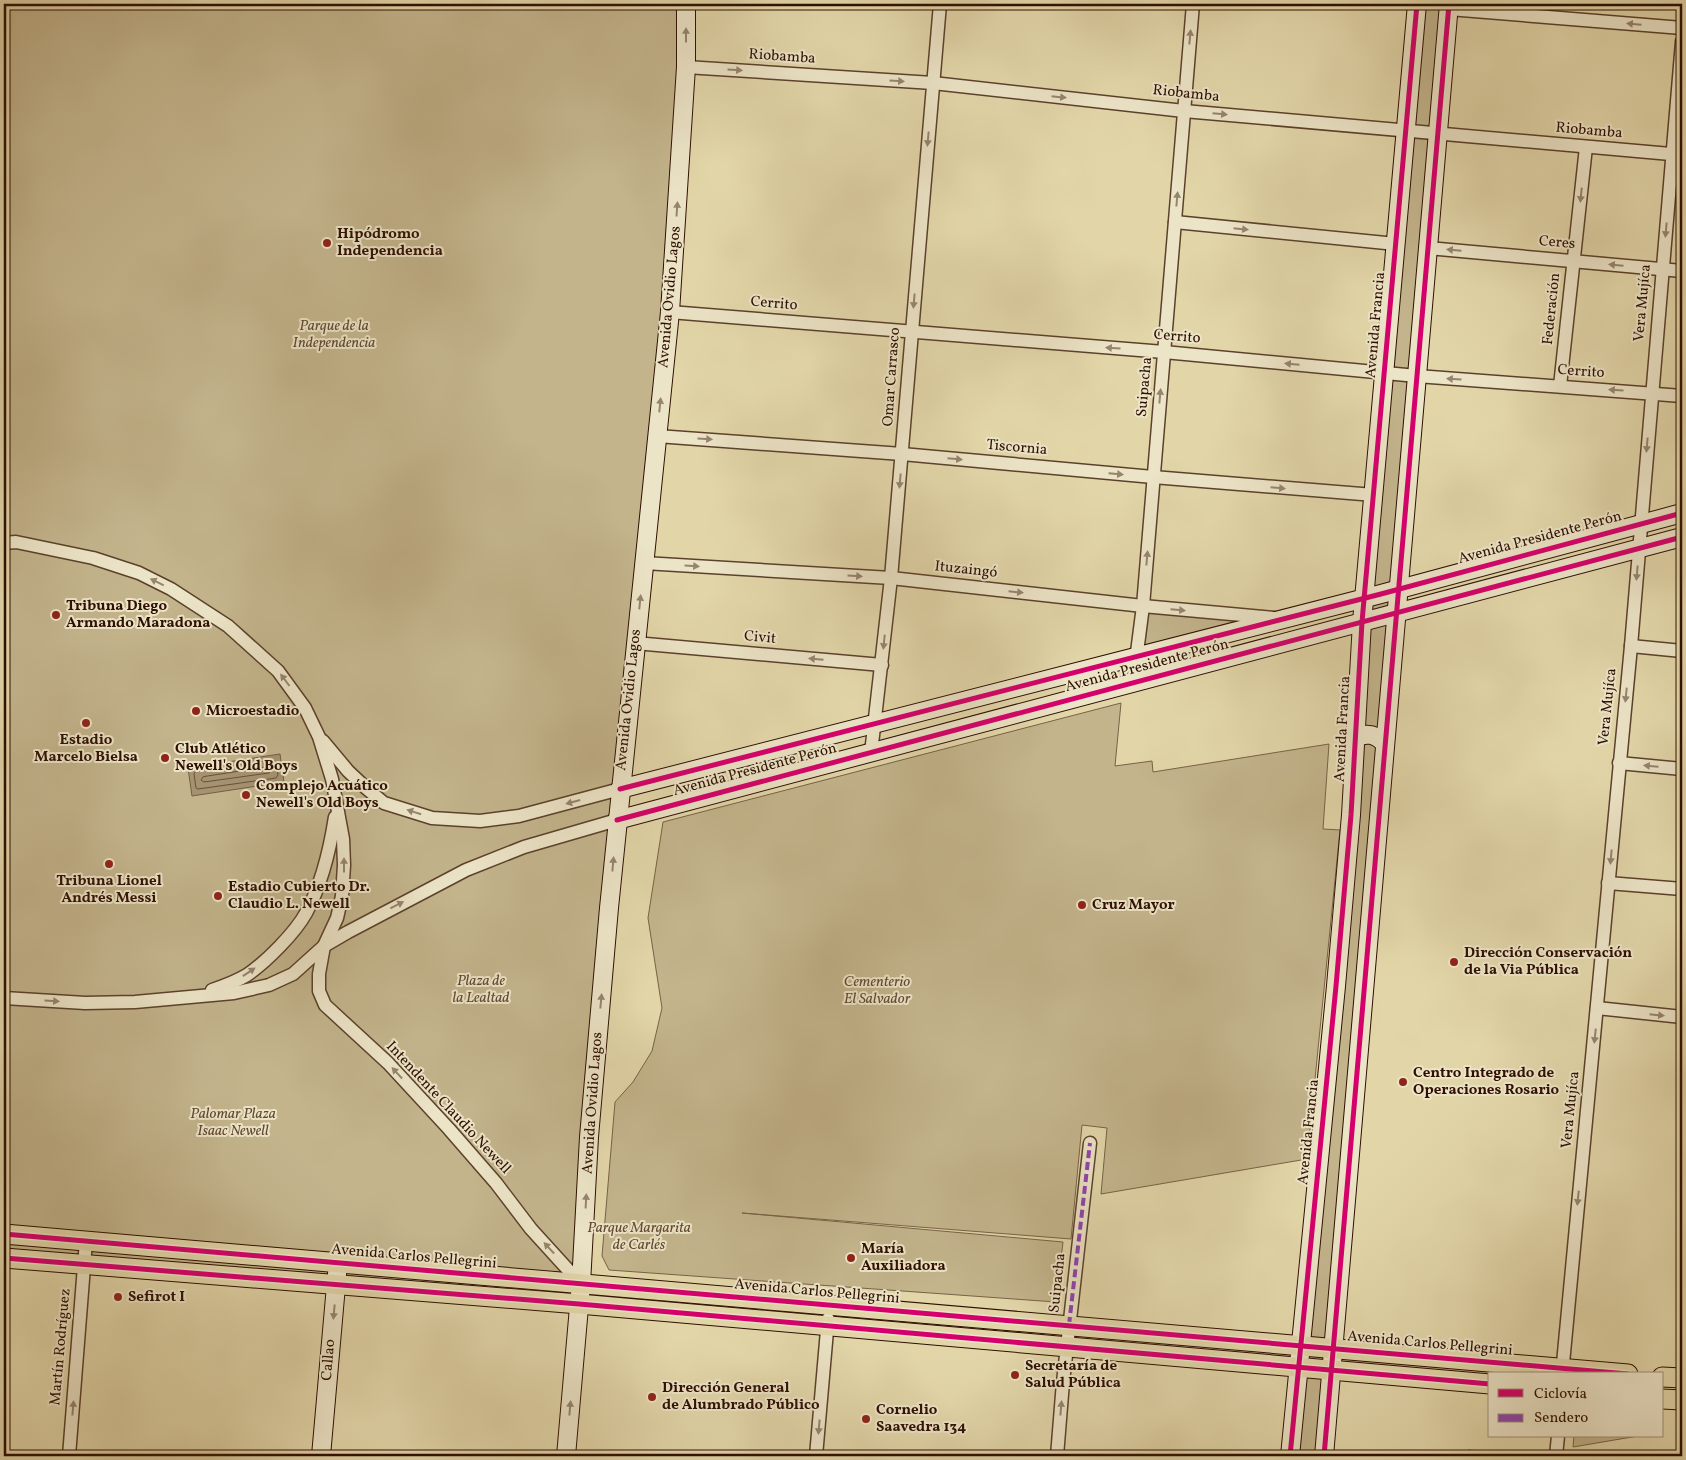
<svg xmlns="http://www.w3.org/2000/svg" width="1686" height="1460" font-family="Vollkorn,serif">
  <style>
    .green { fill: #c3b48c; stroke: #786246 }
    .water { fill: #a59270; stroke: #755e44 }
    .lines { fill: none; stroke-linecap: round; stroke-linejoin: round }
    .shore { stroke: #6a5038; stroke-width: 1 }
    .street-casing { stroke: #5b412b; stroke-width: 15 }
    .secondary-casing { stroke: #2e0f01; stroke-width: 20 }
    .primary-casing { stroke: #2e0f01; stroke-width: 21 }
    .street { stroke: #ece4c7; stroke-width: 12 }
    .secondary { stroke: #ece4c7; stroke-width: 18 }
    .primary { stroke: #e2d6a9; stroke-width: 19 }
    .quiet { stroke: #8e44ad; stroke-width: 4; stroke-dasharray: 8 4; stroke-linecap: butt }
    .cycleway-casing { stroke: #ece4c7; stroke-width: 8 }
    .cycleway { stroke: #d6006c; stroke-width: 5 }
    .oneway { fill: #96846e }
    .poi-dot { fill: #8f2418; stroke: #ece4c7; stroke-width: 2 }
    .labels { text-anchor: middle; dominant-baseline: central; stroke-width: 4; stroke-linejoin: round; paint-order: stroke }
    .street-label { font-size: 15px; fill: #2e0f01; stroke: #ece4c7 }
    .poi-label { font-size: 15px; font-weight: bold; fill: #2e0f01; stroke: #ece4c7; text-anchor: start }
    .park-label { font-size: 15px; font-style: italic; fill: #624932; stroke: #ece4c7 }
  </style>
  <rect width="100%" height="100%" fill="#e2d6a9"/>
  <filter id="stains"><feTurbulence type="fractalNoise" baseFrequency=".004" numOctaves="4"/><feColorMatrix values="0 0 0 0 .2 0 0 0 0 .09 0 0 0 0 .02 0 0 0 .5 -.17"/></filter>
  <radialGradient id="worn" r=".72"><stop offset=".6" stop-color="#630" stop-opacity="0"/><stop offset="1" stop-color="#630" stop-opacity=".3"/></radialGradient>
  <g class="green">
    <polygon points="4,4 686,4 686,67 581,1284 1301,1345 1417,4 1449,4 1334,1348 1628,1374 1490,1374 1490,1384 1333,1370 1324,1456 1290,1456 1299,1367 4,1258"/>
    <polygon points="1149,613 1233,620 1233,624 1145,647 1143,645 1146,615"/>
    <polygon points="1121,703 1115,766 1152,761 1153,772 1329,744 1323,829 1340,830 1307,1159 1101,1194 1107,1128 1082,1125 1071,1239 742,1213 1063,1242 1056,1302 609,1270 602,1256 615,1102 633,1082 652,1051 662,1008 648,918 663,822"/>
    <polygon points="1574,1436 1638,1436 1573,1447"/>
    <polygon points="1468,1450 1540,1455 1540,1456 1468,1456"/>
  </g>
  <polygon class="water" points="280,754 284,782 192,796 188,768"/>
  <g class="lines">
    <g class="shore">
      <polygon points="274,760 276,762 278,775 276,778 198,789 196,788 194,774 195,772"/>
      <polygon points="268,767 271,770 269,773 204,782 201,780 203,777"/>
    </g>
    <g class="street-casing">
      <g id="street">
        <polyline points="1449,9 1682,28"/>
        <polyline points="686,67 933,83 1184,111 1682,155"/>
        <polyline points="1175,222 1396,244"/>
        <polyline points="1428,248 1682,271"/>
        <polyline points="670,312 1164,352 1417,376 1682,396"/>
        <polyline points="1560,386 1586,147"/>
        <polyline points="657,436 902,454 1153,477 1374,495"/>
        <polyline points="4,543 16,542 93,558 139,573 171,589 228,626 278,671 305,708 319,737 332,779 343,839 344,865 342,896 337,918 324,946 319,974 319,991 325,1005 388,1063 449,1129 496,1183 531,1229 581,1284"/>
        <polyline points="644,563 891,578 1143,606 1274,618"/>
        <polyline points="635,643 882,665"/>
        <polyline points="1631,646 1682,651"/>
        <polyline points="1133,683 1143,606 1193,4"/>
        <polyline points="323,741 348,771 366,788 384,803 432,818 480,821 519,816 620,789"/>
        <polyline points="871,753 891,578 940,4"/>
        <polyline points="1619,763 1682,769"/>
        <polyline points="1608,883 1682,889"/>
        <path d="M212,990C224,986 237,981 247,975C266,962 295,933 306,913C322,884 330,849 335,817"/>
        <polyline points="4,998 85,1003 135,1002 234,993 269,985 293,974 324,946 348,932 466,870 524,847 617,820"/>
        <polyline points="1597,1008 1682,1017"/>
        <polyline points="1562,1374 1631,646 1682,42"/>
        <polyline points="69,1456 86,1241"/>
        <polyline points="816,1456 828,1319"/>
        <polyline points="1057,1456 1063,1382 1090,1143"/>
        <polyline points="1556,1456 1558,1436"/>
      </g>
    </g>
    <g class="secondary-casing">
      <g id="secondary">
        <path d="M1355,738C1367,732 1376,734 1385,744"/>
        <polyline points="620,789 1381,594 1682,513"/>
        <polyline points="617,820 1682,537"/>
        <polyline points="321,1456 338,1263"/>
        <polyline points="566,1456 581,1284 589,1137 609,908 670,312 686,67 686,4"/>
        <polyline points="1290,1456 1336,986 1351,815 1362,622 1417,4"/>
        <polyline points="1324,1456 1449,4"/>
      </g>
    </g>
    <g class="primary-casing">
      <g id="primary">
        <polyline points="4,1234 1628,1374"/>
        <polyline points="4,1258 579,1304 1490,1384"/>
        <polyline points="1662,1377 1682,1378"/>
        <polyline points="1662,1399 1682,1400"/>
      </g>
    </g>
    <use href="#street" class="street"/>
    <use href="#secondary" class="secondary"/>
    <use href="#primary" class="primary"/>
    <polyline class="quiet" points="1069,1325 1090,1143"/>
    <g class="cycleway-casing">
      <g id="cycleway">
        <polyline points="620,789 1381,594 1682,513"/>
        <polyline points="617,820 1682,537"/>
        <polyline points="4,1234 1628,1374"/>
        <polyline points="4,1258 579,1304 1490,1384"/>
        <polyline points="1290,1456 1336,986 1351,815 1362,622 1417,4"/>
        <polyline points="1324,1456 1449,4"/>
      </g>
    </g>
    <use href="#cycleway" class="cycleway"/>
  </g>
  <defs><path id="oneway-solid" d="M-6-.8H1V-3.2L6.5 0L1 3.2V.8H-6Z" transform="scale(1.25)"/></defs>
  <g class="oneway">
    <use href="#oneway-solid" transform="translate(1634 24) rotate(-175)"/>
    <use href="#oneway-solid" transform="translate(686 35) rotate(-90)"/>
    <use href="#oneway-solid" transform="translate(1190 37) rotate(-85)"/>
    <use href="#oneway-solid" transform="translate(735 70) rotate(4)"/>
    <use href="#oneway-solid" transform="translate(897 81) rotate(4)"/>
    <use href="#oneway-solid" transform="translate(1059 97) rotate(6)"/>
    <use href="#oneway-solid" transform="translate(1220 114) rotate(5)"/>
    <use href="#oneway-solid" transform="translate(928 139) rotate(95)"/>
    <use href="#oneway-solid" transform="translate(1581 195) rotate(96)"/>
    <use href="#oneway-solid" transform="translate(1177 199) rotate(-85)"/>
    <use href="#oneway-solid" transform="translate(677 209) rotate(-86)"/>
    <use href="#oneway-solid" transform="translate(1241 229) rotate(6)"/>
    <use href="#oneway-solid" transform="translate(1666 230) rotate(95)"/>
    <use href="#oneway-solid" transform="translate(1454 250) rotate(-175)"/>
    <use href="#oneway-solid" transform="translate(1616 265) rotate(-175)"/>
    <use href="#oneway-solid" transform="translate(914 301) rotate(95)"/>
    <use href="#oneway-solid" transform="translate(1113 348) rotate(-176)"/>
    <use href="#oneway-solid" transform="translate(1292 364) rotate(-175)"/>
    <use href="#oneway-solid" transform="translate(1454 379) rotate(-176)"/>
    <use href="#oneway-solid" transform="translate(1616 390) rotate(-176)"/>
    <use href="#oneway-solid" transform="translate(1160 396) rotate(-85)"/>
    <use href="#oneway-solid" transform="translate(660 405) rotate(-84)"/>
    <use href="#oneway-solid" transform="translate(705 439) rotate(4)"/>
    <use href="#oneway-solid" transform="translate(1647 445) rotate(95)"/>
    <use href="#oneway-solid" transform="translate(955 459) rotate(5)"/>
    <use href="#oneway-solid" transform="translate(1116 474) rotate(5)"/>
    <use href="#oneway-solid" transform="translate(900 481) rotate(95)"/>
    <use href="#oneway-solid" transform="translate(1278 488) rotate(5)"/>
    <use href="#oneway-solid" transform="translate(1147 558) rotate(-85)"/>
    <use href="#oneway-solid" transform="translate(692 566) rotate(4)"/>
    <use href="#oneway-solid" transform="translate(1637 573) rotate(95)"/>
    <use href="#oneway-solid" transform="translate(855 576) rotate(4)"/>
    <use href="#oneway-solid" transform="translate(157 582) rotate(-154)"/>
    <use href="#oneway-solid" transform="translate(1016 592) rotate(6)"/>
    <use href="#oneway-solid" transform="translate(640 602) rotate(-84)"/>
    <use href="#oneway-solid" transform="translate(1178 610) rotate(5)"/>
    <use href="#oneway-solid" transform="translate(884 642) rotate(96)"/>
    <use href="#oneway-solid" transform="translate(816 659) rotate(-175)"/>
    <use href="#oneway-solid" transform="translate(285 680) rotate(-127)"/>
    <use href="#oneway-solid" transform="translate(1626 695) rotate(96)"/>
    <use href="#oneway-solid" transform="translate(1651 766) rotate(-175)"/>
    <use href="#oneway-solid" transform="translate(573 802) rotate(165)"/>
    <use href="#oneway-solid" transform="translate(414 812) rotate(-162)"/>
    <use href="#oneway-solid" transform="translate(1611 857) rotate(95)"/>
    <use href="#oneway-solid" transform="translate(613 864) rotate(-85)"/>
    <use href="#oneway-solid" transform="translate(344 865) rotate(-90)"/>
    <use href="#oneway-solid" transform="translate(397 905) rotate(-27)"/>
    <use href="#oneway-solid" transform="translate(249 972) rotate(-34)"/>
    <use href="#oneway-solid" transform="translate(52 1001) rotate(4)"/>
    <use href="#oneway-solid" transform="translate(601 1001) rotate(-85)"/>
    <use href="#oneway-solid" transform="translate(1657 1015) rotate(6)"/>
    <use href="#oneway-solid" transform="translate(1595 1036) rotate(96)"/>
    <use href="#oneway-solid" transform="translate(397 1073) rotate(-133)"/>
    <use href="#oneway-solid" transform="translate(1578 1198) rotate(96)"/>
    <use href="#oneway-solid" transform="translate(586 1201) rotate(-87)"/>
    <use href="#oneway-solid" transform="translate(549 1248) rotate(-133)"/>
    <use href="#oneway-solid" transform="translate(334 1312) rotate(95)"/>
    <use href="#oneway-solid" transform="translate(73 1408) rotate(-85)"/>
    <use href="#oneway-solid" transform="translate(570 1408) rotate(-85)"/>
    <use href="#oneway-solid" transform="translate(1061 1408) rotate(-85)"/>
    <use href="#oneway-solid" transform="translate(819 1427) rotate(95)"/>
  </g>
  <g class="poi-dot">
    <circle cx="327" cy="243" r="5"/>
    <circle cx="56" cy="615" r="5"/>
    <circle cx="196" cy="711" r="5"/>
    <circle cx="86" cy="723" r="5"/>
    <circle cx="165" cy="758" r="5"/>
    <circle cx="246" cy="795" r="5"/>
    <circle cx="109" cy="864" r="5"/>
    <circle cx="218" cy="896" r="5"/>
    <circle cx="1082" cy="905" r="5"/>
    <circle cx="1454" cy="962" r="5"/>
    <circle cx="1403" cy="1082" r="5"/>
    <circle cx="851" cy="1258" r="5"/>
    <circle cx="118" cy="1297" r="5"/>
    <circle cx="1015" cy="1375" r="5"/>
    <circle cx="652" cy="1397" r="5"/>
    <circle cx="866" cy="1419" r="5"/>
  </g>
  <g class="labels">
    <g class="street-label">
      <text transform="translate(782 57) rotate(4)">Riobamba</text>
      <text transform="translate(1186 94) rotate(6)">Riobamba</text>
      <text transform="translate(1589 131) rotate(5)">Riobamba</text>
      <text transform="translate(1557 243) rotate(5)">Ceres</text>
      <text transform="translate(670 297) rotate(-85)">Avenida Ovidio Lagos</text>
      <text transform="translate(1643 303) rotate(-85)">Vera Mujíca</text>
      <text transform="translate(774 304) rotate(5)">Cerrito</text>
      <text transform="translate(1552 309) rotate(-84)">Federación</text>
      <text transform="translate(1376 325) rotate(-85)">Avenida Francia</text>
      <text transform="translate(1177 337) rotate(5)">Cerrito</text>
      <text transform="translate(1581 372) rotate(4)">Cerrito</text>
      <text transform="translate(892 377) rotate(-86)">Omar Carrasco</text>
      <text transform="translate(1145 387) rotate(-85)">Suipacha</text>
      <text transform="translate(1017 448) rotate(5)">Tiscornia</text>
      <text transform="translate(1540 538) rotate(-15)">Avenida Presidente Perón</text>
      <text transform="translate(966 570) rotate(6)">Ituzaingó</text>
      <text transform="translate(760 638) rotate(5)">Civit</text>
      <text transform="translate(1147 666) rotate(-15)">Avenida Presidente Perón</text>
      <text transform="translate(629 700) rotate(-84)">Avenida Ovidio Lagos</text>
      <text transform="translate(1608 707) rotate(-84)">Vera Mujíca</text>
      <text transform="translate(1343 729) rotate(-87)">Avenida Francia</text>
      <text transform="translate(755 770) rotate(-15)">Avenida Presidente Perón</text>
      <text transform="translate(593 1103) rotate(-86)">Avenida Ovidio Lagos</text>
      <text transform="translate(448 1108) rotate(47)">Intendente Claudio Newell</text>
      <text transform="translate(1571 1110) rotate(-84)">Vera Mujíca</text>
      <text transform="translate(1309 1132) rotate(-84)">Avenida Francia</text>
      <text transform="translate(414 1257) rotate(5)">Avenida Carlos Pellegrini</text>
      <text transform="translate(1058 1283) rotate(-84)">Suipacha</text>
      <text transform="translate(817 1292) rotate(5)">Avenida Carlos Pellegrini</text>
      <text transform="translate(1430 1344) rotate(5)">Avenida Carlos Pellegrini</text>
      <text transform="translate(61 1347) rotate(-85)">Martín Rodríguez</text>
      <text transform="translate(329 1360) rotate(-85)">Callao</text>
    </g>
    <g class="poi-label">
      <text x="337" y="234">Hipódromo<tspan x="337" dy="17">Independencia</tspan></text>
      <text x="66" y="606">Tribuna Diego<tspan x="66" dy="17">Armando Maradona</tspan></text>
      <text x="206" y="711">Microestadio</text>
      <text x="86" y="740" text-anchor="middle">Estadio<tspan x="86" dy="17">Marcelo Bielsa</tspan></text>
      <text x="175" y="749">Club Atlético<tspan x="175" dy="17">Newell's Old Boys</tspan></text>
      <text x="256" y="786">Complejo Acuático<tspan x="256" dy="17">Newell's Old Boys</tspan></text>
      <text x="109" y="881" text-anchor="middle">Tribuna Lionel<tspan x="109" dy="17">Andrés Messi</tspan></text>
      <text x="228" y="887">Estadio Cubierto Dr.<tspan x="228" dy="17">Claudio L. Newell</tspan></text>
      <text x="1092" y="905">Cruz Mayor</text>
      <text x="1464" y="953">Dirección Conservación<tspan x="1464" dy="17">de la Via Pública</tspan></text>
      <text x="1413" y="1073">Centro Integrado de<tspan x="1413" dy="17">Operaciones Rosario</tspan></text>
      <text x="861" y="1249">María<tspan x="861" dy="17">Auxiliadora</tspan></text>
      <text x="128" y="1297">Sefirot I</text>
      <text x="1025" y="1366">Secretaría de<tspan x="1025" dy="17">Salud Pública</tspan></text>
      <text x="662" y="1388">Dirección General<tspan x="662" dy="17">de Alumbrado Público</tspan></text>
      <text x="876" y="1410">Cornelio<tspan x="876" dy="17">Saavedra 134</tspan></text>
    </g>
    <g class="park-label">
      <text x="334" y="326">Parque de la<tspan x="334" dy="17">Independencia</tspan></text>
      <text x="481" y="981">Plaza de<tspan x="481" dy="17">la Lealtad</tspan></text>
      <text x="877" y="982">Cementerio<tspan x="877" dy="17">El Salvador</tspan></text>
      <text x="233" y="1114">Palomar Plaza<tspan x="233" dy="17">Isaac Newell</tspan></text>
      <text x="639" y="1228">Parque Margarita<tspan x="639" dy="17">de Carlés</tspan></text>
    </g>
  </g>
  <rect width="1686" height="1460" fill="none" stroke="#e2d6a9" stroke-width="20"/>
  <rect x="5" y="5" width="1676" height="1450" fill="none" stroke="#2e0f01" stroke-width="2.5"/>
  <rect x="10" y="10" width="1666" height="1440" fill="none" stroke="#2e0f01"/>
  <rect x="1488" y="1372" width="175" height="65" fill="#ece4c7" stroke="#a08f78"/>
  <rect x="1498" y="1389" width="25" height="8" fill="#d6006c" stroke="#a08f78"/>
  <text x="1534" y="1398" font-size="15" fill="#2e0f01">Ciclovía</text>
  <rect x="1498" y="1414" width="25" height="8" fill="#8e44ad" stroke="#a08f78"/>
  <text x="1534" y="1422" font-size="15" fill="#2e0f01">Sendero</text>
  <rect width="100%" height="100%" filter="url(#stains)"/>
  <rect width="100%" height="100%" fill="url(#worn)"/>
</svg>
